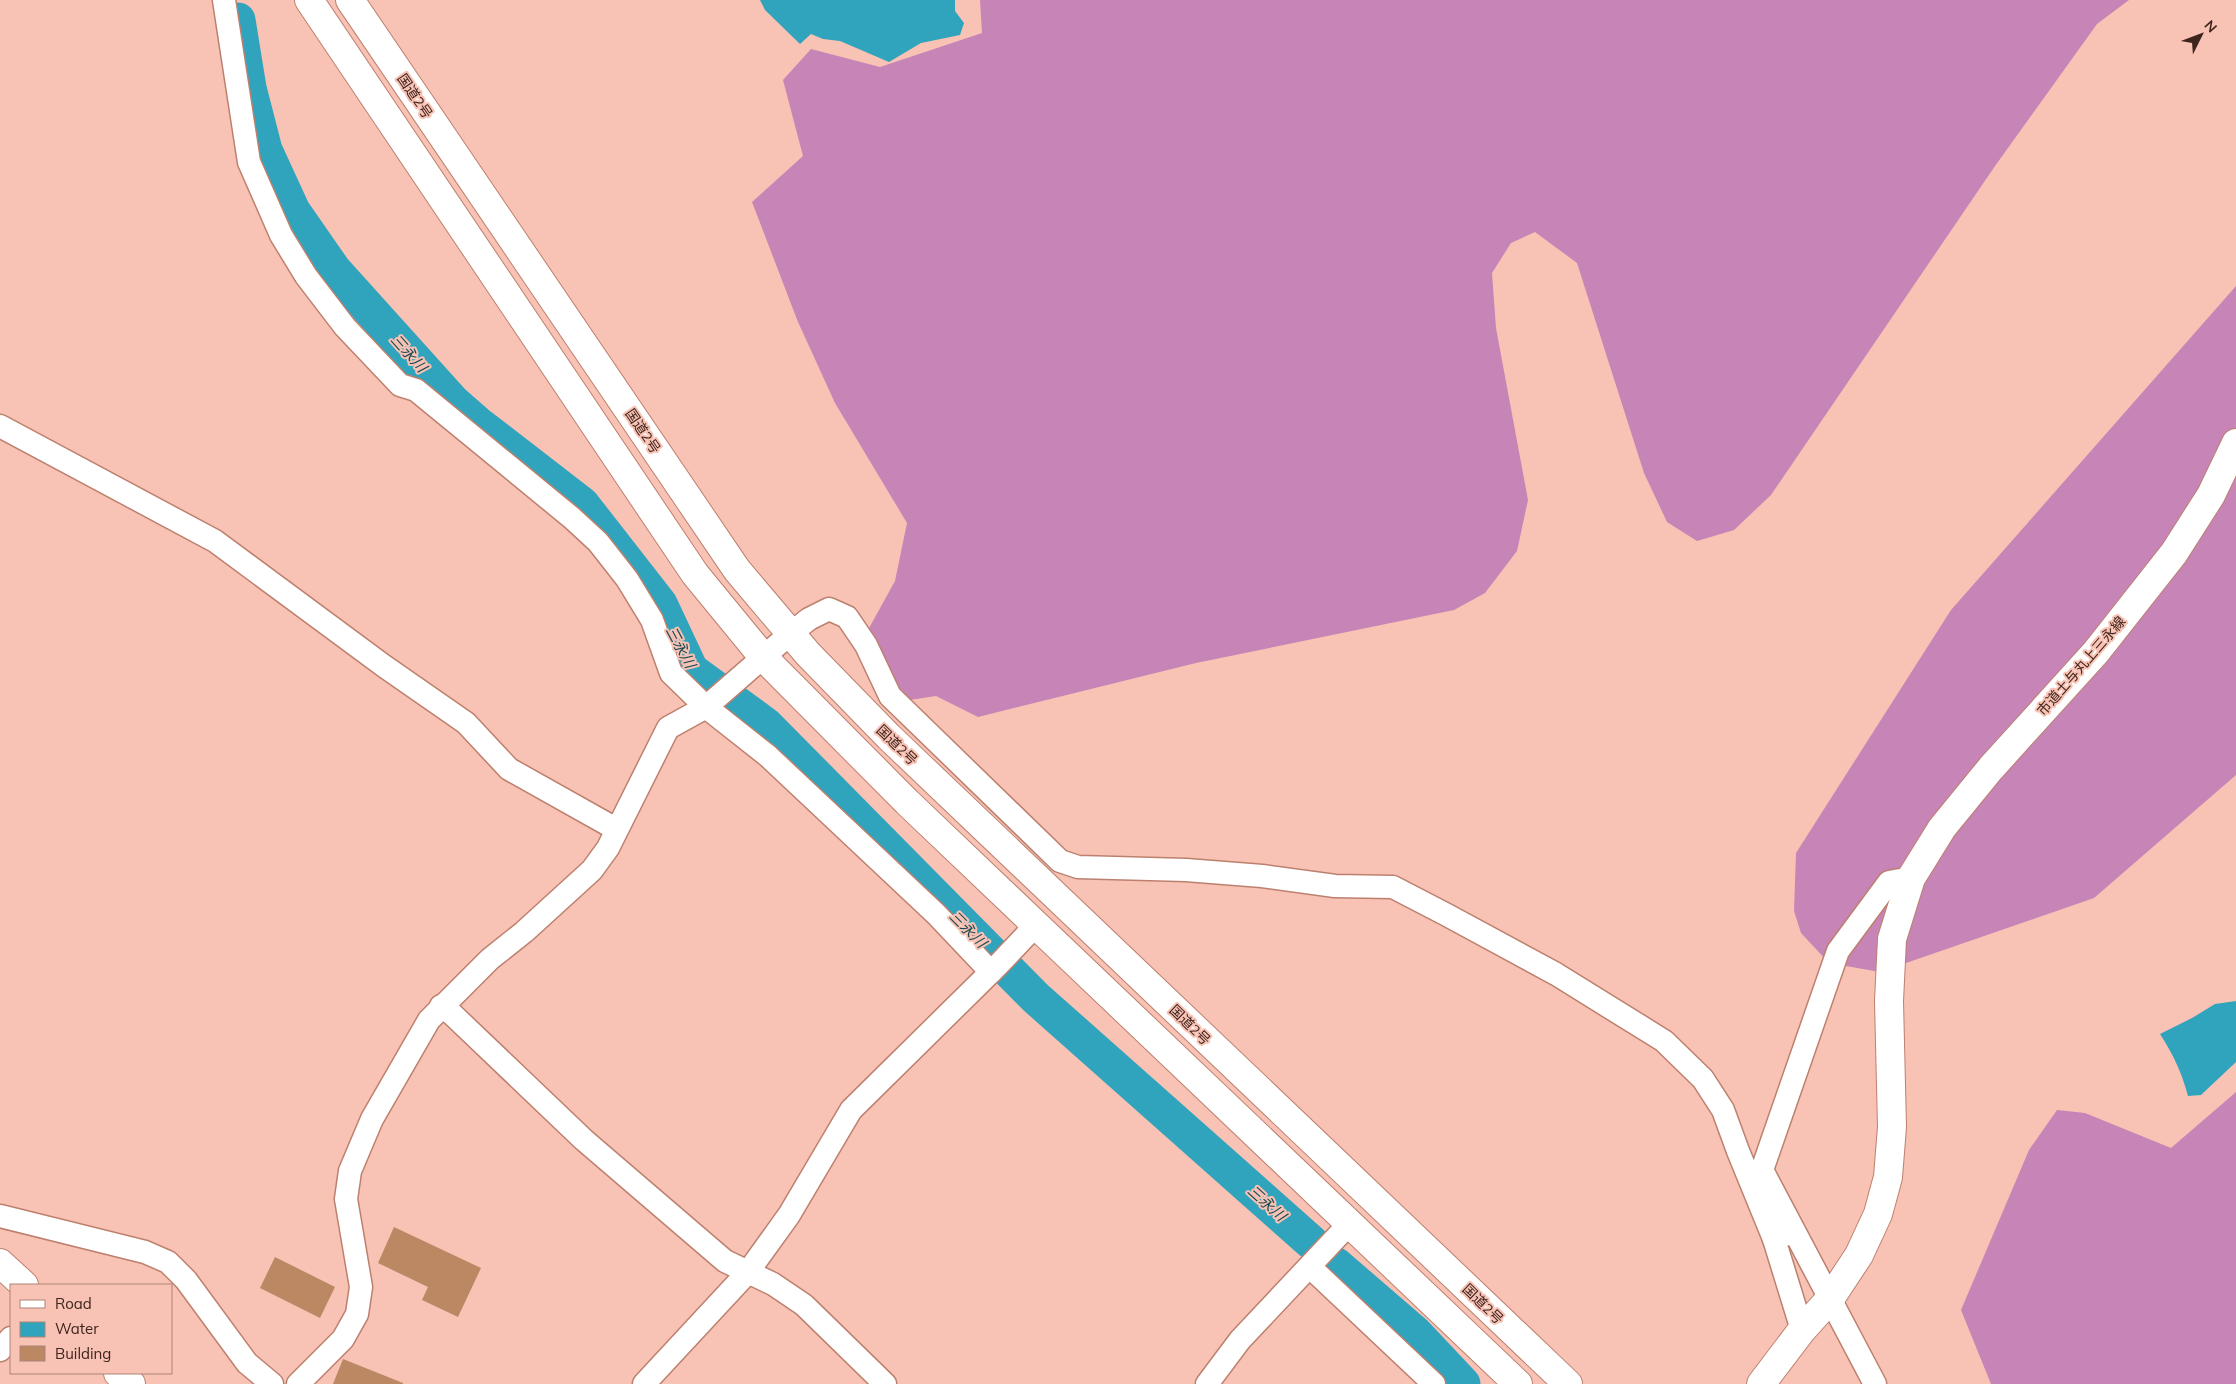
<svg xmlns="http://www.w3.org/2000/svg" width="2236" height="1384" font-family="Mulish,'Noto Sans JP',sans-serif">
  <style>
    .forest { fill: #c784b7 }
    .water { fill: #31a4bd }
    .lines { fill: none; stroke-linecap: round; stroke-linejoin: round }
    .river { stroke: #31a4bd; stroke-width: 35 }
    .building { fill: #bc8864 }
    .minor-casing { stroke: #bd806f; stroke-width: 25 }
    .tertiary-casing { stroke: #bd806f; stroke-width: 30 }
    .trunk-casing { stroke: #bd806f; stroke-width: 30 }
    .minor { stroke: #fff; stroke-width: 22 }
    .tertiary { stroke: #fff; stroke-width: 28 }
    .trunk { stroke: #fff; stroke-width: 28 }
    .labels { text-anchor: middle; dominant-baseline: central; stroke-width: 4; stroke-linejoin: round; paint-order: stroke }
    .street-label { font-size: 14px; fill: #3d241d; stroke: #f8c2b4 }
    .water-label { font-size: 15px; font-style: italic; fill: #184853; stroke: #f8c2b4 }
  </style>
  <rect width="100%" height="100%" fill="#f8c2b4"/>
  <g class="forest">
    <polygon points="980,0 2129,0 2097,24 1995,166 1771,495 1734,530 1697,541 1667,522 1644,473 1577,263 1535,232 1511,243 1492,273 1496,328 1528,500 1517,551 1485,593 1454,610 1196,663 978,717 936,696 903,701 868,630 895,581 907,523 835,403 798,322 752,202 803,156 783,80 811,49 880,67 982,33"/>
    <polygon points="2236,286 2236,775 2094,898 1880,972 1829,963 1801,933 1794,911 1796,853 1951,610"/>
    <polygon points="2236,1092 2236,1384 1991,1384 1961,1310 2029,1150 2057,1110 2085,1113 2171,1148"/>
  </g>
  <g class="water">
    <polygon points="760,0 955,0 955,11 964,23 960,35 921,43 889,62 840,41 823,39 811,34 800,44 765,10"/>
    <path d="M2236,1001V1062L2201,1095L2188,1096C2182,1073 2173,1054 2160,1034L2192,1018L2215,1004Z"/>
  </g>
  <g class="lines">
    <g class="river">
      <polyline points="238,20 249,88 265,150 293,211 334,270 453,402 477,423 582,504 660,604 691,670 766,725 1036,998 1311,1242"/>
      <polyline points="1335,1264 1415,1333 1463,1384"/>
    </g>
  </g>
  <g class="building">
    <polygon points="394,1227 481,1268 458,1317 422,1300 428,1287 378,1263"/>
    <polygon points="275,1257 335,1287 320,1318 260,1288"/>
    <polygon points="343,1359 403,1383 403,1384 333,1384"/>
  </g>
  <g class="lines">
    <g class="minor-casing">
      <g id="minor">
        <polyline points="224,0 249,162 281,235 306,276 345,327 400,385 416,390 572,518 598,542 627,579 652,620 671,673 706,707 768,756 936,914 991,972"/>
        <polyline points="0,426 215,541 384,666 466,723 509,769 616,829"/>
        <polyline points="441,1006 452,1014 584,1140 725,1261 773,1284 804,1305 885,1384"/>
        <polyline points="0,1216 145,1252 168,1262 186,1280 247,1363 272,1384"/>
        <polyline points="1787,1234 1774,1239 1802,1330"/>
        <polyline points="1310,1267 1434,1384"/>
        <polyline points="0,1350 11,1338"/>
        <polyline points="298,1384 343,1339 357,1314 361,1287 346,1199 350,1171 372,1119 429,1020 490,959 524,932 592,870 608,848 668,728 706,707 791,633 809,619 829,609 847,617 866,645 890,696 1060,861 1078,867 1186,870 1262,876 1335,886 1393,887 1447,915 1556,974 1664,1041 1703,1079 1723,1110 1738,1151 1774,1239"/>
        <polyline points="644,1384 748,1272 789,1215 851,1110 998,965 1036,925"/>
        <polyline points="1207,1384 1240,1340 1350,1223"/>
        <polyline points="1875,1384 1762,1170 1838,951 1889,882 1911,878"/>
      </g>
    </g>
    <g class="tertiary-casing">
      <g id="tertiary">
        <polyline points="0,1263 24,1285"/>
        <polyline points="118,1373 131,1384"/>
        <polyline points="1761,1384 1802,1330 1830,1299 1859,1255 1878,1214 1888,1177 1892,1127 1889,1001 1892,939 1911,878 1942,828 1991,768 2096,652 2174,553 2211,495 2236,443"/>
      </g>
    </g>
    <g class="trunk-casing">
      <g id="trunk">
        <polyline points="309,0 695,574 763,657 907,802 1518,1384"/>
        <polyline points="350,0 737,570 808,654 889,737 1568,1384"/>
      </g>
    </g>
    <use href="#minor" class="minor"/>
    <use href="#tertiary" class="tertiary"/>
    <use href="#trunk" class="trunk"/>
  </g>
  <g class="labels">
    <g class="street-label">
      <text transform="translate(415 96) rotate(56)">国道2号</text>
      <text transform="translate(643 431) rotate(56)">国道2号</text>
      <text transform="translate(2081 666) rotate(-49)">市道土与丸上三永線</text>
      <text transform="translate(897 745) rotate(44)">国道2号</text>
      <text transform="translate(1190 1025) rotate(44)">国道2号</text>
      <text transform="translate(1483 1304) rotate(44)">国道2号</text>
    </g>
    <g class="water-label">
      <text transform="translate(409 353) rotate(48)">三永川</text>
      <text transform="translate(681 647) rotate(62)">三永川</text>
      <text transform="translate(968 929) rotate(45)">三永川</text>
      <text transform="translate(1267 1203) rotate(42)">三永川</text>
    </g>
  </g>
  <rect x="10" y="1284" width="162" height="90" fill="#f8c2b4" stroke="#ad8378"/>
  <rect x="20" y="1300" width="25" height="8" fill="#ffffff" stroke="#ad8378"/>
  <text x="55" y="1309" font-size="15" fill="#3d241d">Road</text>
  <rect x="20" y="1322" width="25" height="15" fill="#31a4bd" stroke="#ad8378"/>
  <text x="55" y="1334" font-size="15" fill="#3d241d">Water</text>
  <rect x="20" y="1346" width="25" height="15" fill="#bc8864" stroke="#ad8378"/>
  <text x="55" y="1359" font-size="15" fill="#3d241d">Building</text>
  <g transform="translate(2201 35) rotate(48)" stroke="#f8c2b4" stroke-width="4" paint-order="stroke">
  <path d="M0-4L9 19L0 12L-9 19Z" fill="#3d241d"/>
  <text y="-8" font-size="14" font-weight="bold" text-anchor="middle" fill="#3d241d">N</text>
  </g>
</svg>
